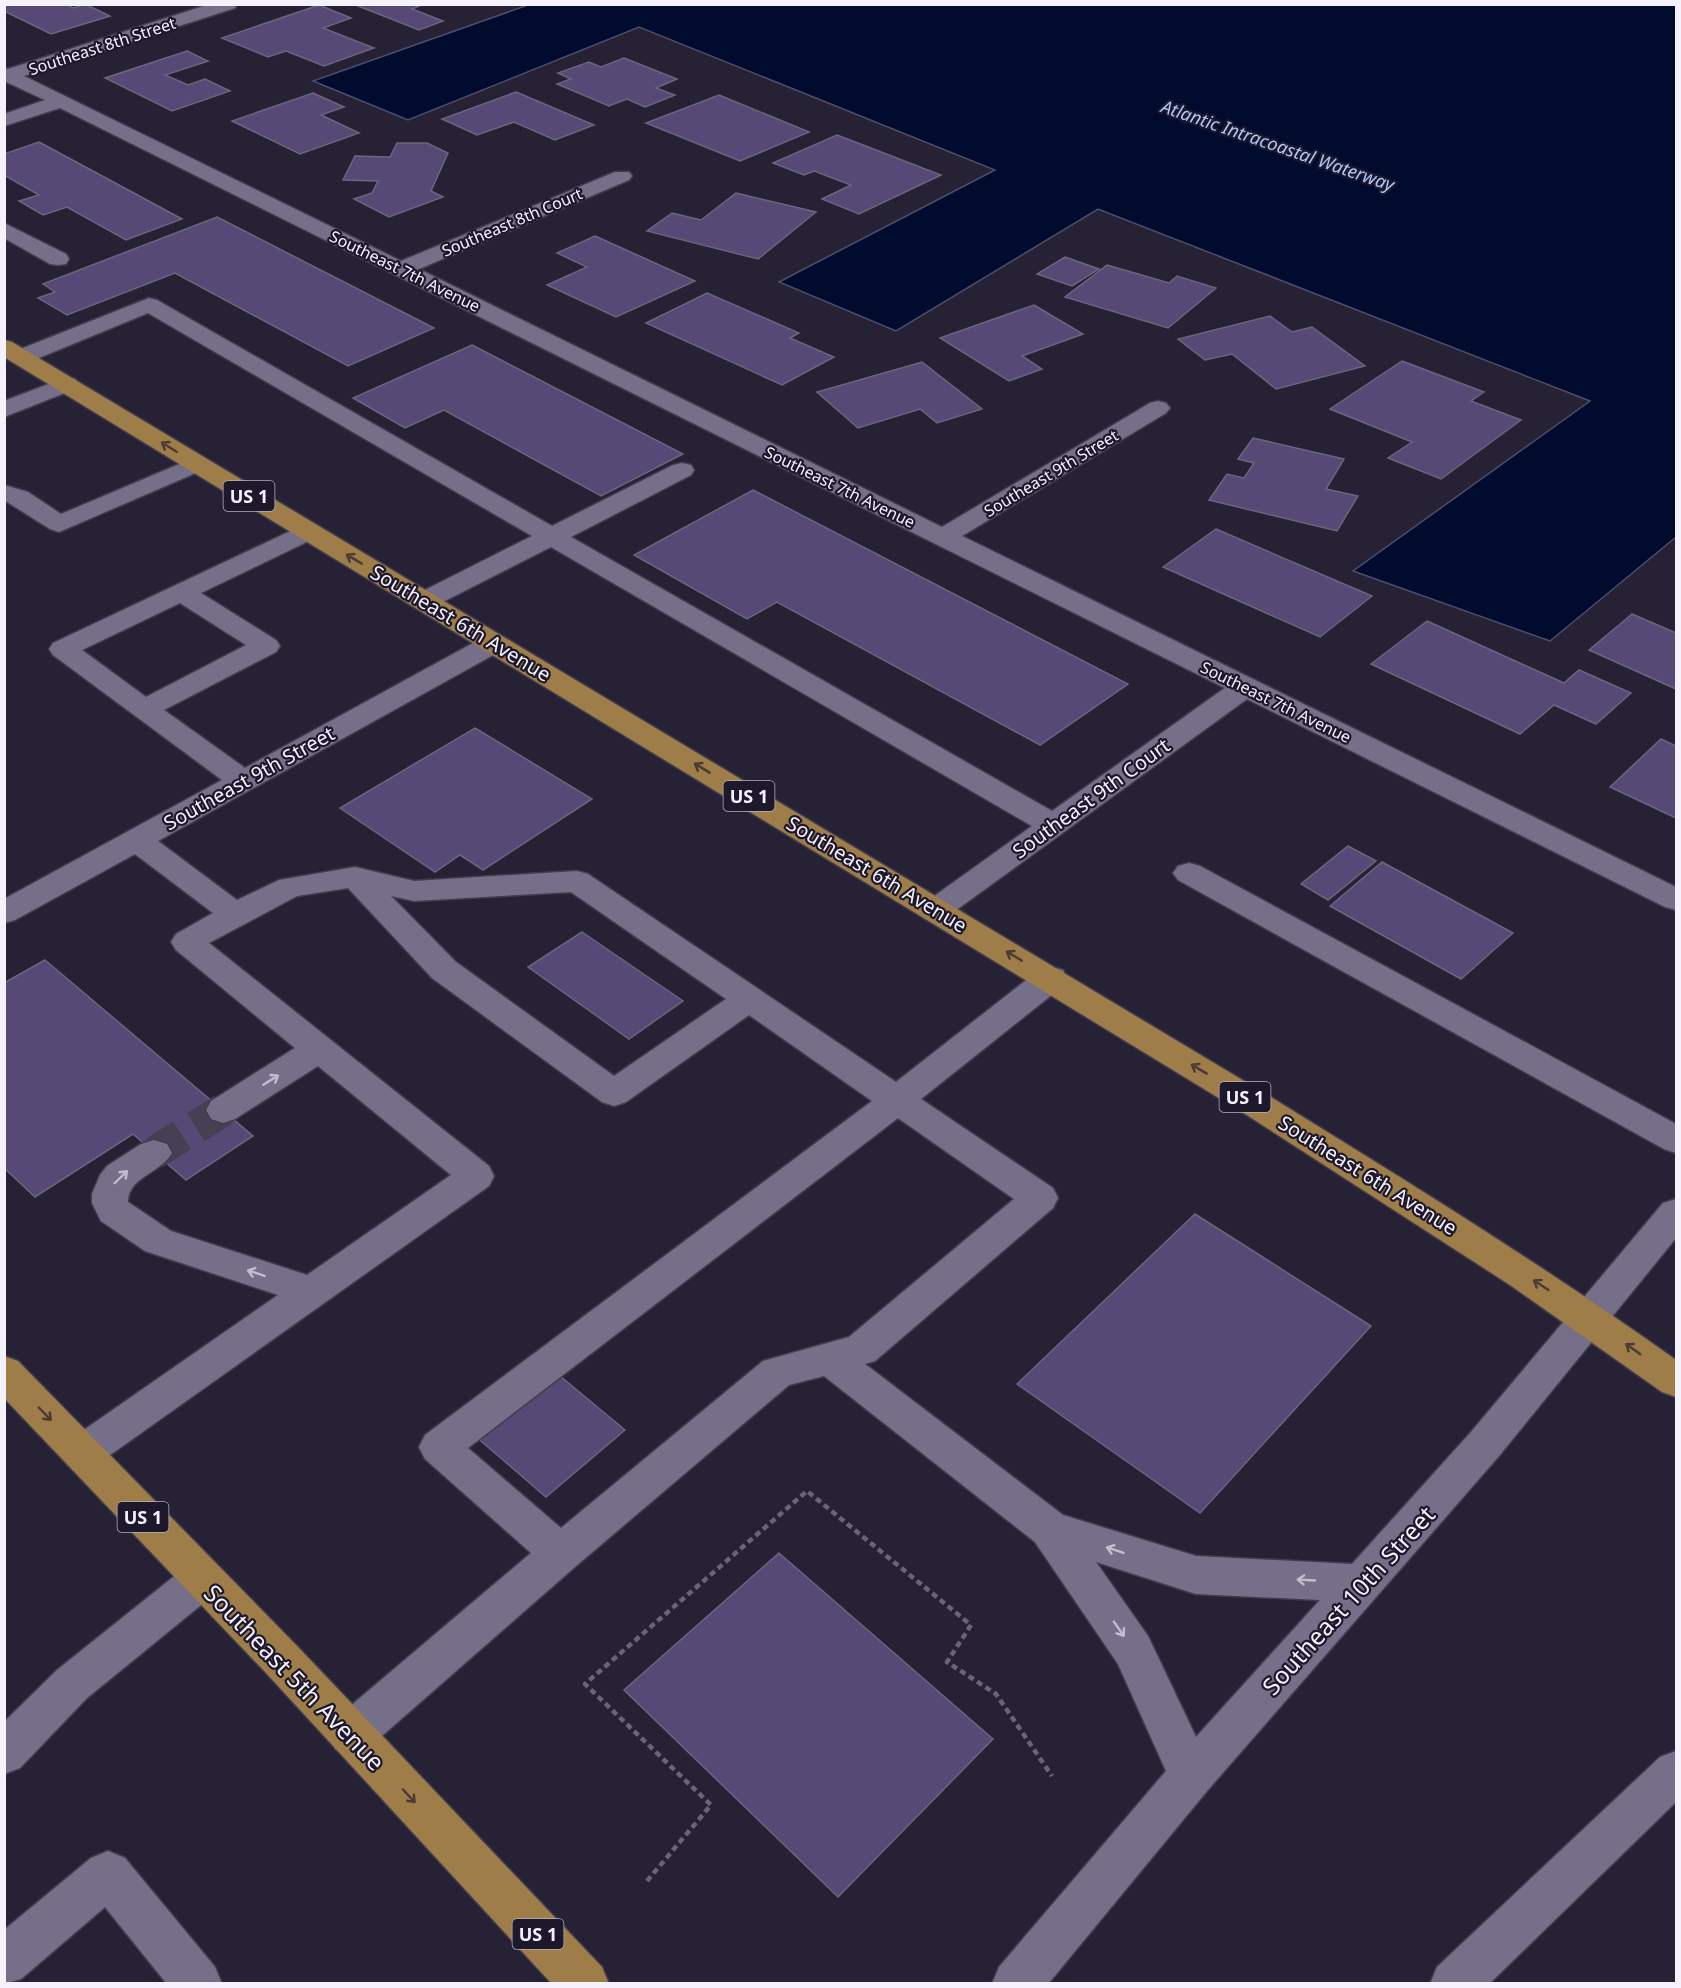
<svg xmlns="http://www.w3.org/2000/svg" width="1681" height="1988" font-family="'Noto Sans',sans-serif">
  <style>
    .water { fill: #010b2e; stroke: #4a506c; stroke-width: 1.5 }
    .building { fill: #564975; stroke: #6b657e; stroke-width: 1.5 }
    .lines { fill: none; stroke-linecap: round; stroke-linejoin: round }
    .minor-tunnel { stroke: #464054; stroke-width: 33; stroke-dasharray: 33 16; stroke-linecap: butt }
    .minor-casing { stroke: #423d4e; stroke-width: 3 }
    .major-casing { stroke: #423d4e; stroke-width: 3 }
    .path { stroke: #696476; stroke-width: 4.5; stroke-dasharray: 6 4; stroke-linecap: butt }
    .minor { fill: #766f89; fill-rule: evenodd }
    .major { fill: #9e7d48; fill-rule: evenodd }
    .oneway { stroke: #4b3b36 }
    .oneway2 { stroke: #c2becf }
    .labels { text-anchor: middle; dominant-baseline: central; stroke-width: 4.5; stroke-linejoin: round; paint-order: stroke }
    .far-street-label { font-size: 16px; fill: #f5f2fe; stroke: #1e182c }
    .far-water-label { font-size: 18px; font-style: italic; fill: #acc8fe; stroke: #1e182c }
    .shield { fill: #1e182c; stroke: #b4b1bf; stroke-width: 1.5 }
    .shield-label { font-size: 18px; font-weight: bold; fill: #f5f2fe }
    .street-label { font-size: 20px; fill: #f5f2fe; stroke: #1e182c }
    .near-street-label { font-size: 24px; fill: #f5f2fe; stroke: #1e182c }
  </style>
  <rect width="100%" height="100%" fill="#272136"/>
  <polygon class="water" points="528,5 1676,5 1676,537 1550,641 1353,571 1590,401 1098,209 896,331 779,282 995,170 639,27 408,120 313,81"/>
  <g class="building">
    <polygon points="4,4 66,4 73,8 85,4 110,16 51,34 4,11"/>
    <polygon points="353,4 424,4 412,9 443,21 419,30"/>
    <polygon points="319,5 351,18 323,28 374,48 324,66 286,51 268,57 222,38"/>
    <polygon points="187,51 208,61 165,75 188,85 205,79 230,91 172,111 105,78"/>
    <polygon points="624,58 677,79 656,88 675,95 645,107 627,99 609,106 557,84 571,79 558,73 589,62 601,67"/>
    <polygon points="516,92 594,125 555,140 514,122 477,135 442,119"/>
    <polygon points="313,93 344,107 321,115 359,133 300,154 232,121"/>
    <polygon points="719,95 809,132 740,161 646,123"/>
    <polygon points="837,135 941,175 859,214 822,199 851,185 814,171 804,175 773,163"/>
    <polygon points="39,142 182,219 126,240 67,207 43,215 19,201 39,195 4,175 4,154"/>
    <polygon points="397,143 427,143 448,153 431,191 443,197 389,217 354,199 372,193 378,181 343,180 355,156 390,157"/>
    <polygon points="736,193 816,212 758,259 647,231 672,213 701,220"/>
    <polygon points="217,217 434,328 348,366 175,273 67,315 38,298 55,292 43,284"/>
    <polygon points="595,236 695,281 616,317 547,285 587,267 557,253"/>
    <polygon points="1065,257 1099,269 1072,286 1037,274"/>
    <polygon points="1107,265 1169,283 1177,276 1216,288 1168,328 1065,297"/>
    <polygon points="707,293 799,333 790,338 834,357 782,385 646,323"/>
    <polygon points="1034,305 1083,334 1022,356 1042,369 1009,381 940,338"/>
    <polygon points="1270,316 1292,332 1312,327 1365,366 1276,389 1232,354 1205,360 1178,339"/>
    <polygon points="472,345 683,454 601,496 444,410 405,428 353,398"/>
    <polygon points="1402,361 1484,392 1471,401 1521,420 1441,479 1388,458 1412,442 1330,409"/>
    <polygon points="922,362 982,409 937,423 920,409 858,428 817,392"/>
    <polygon points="1253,438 1344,459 1326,489 1358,496 1337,531 1209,500 1227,474 1244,478 1254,463 1238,459"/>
    <polygon points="753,490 1128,684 1040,745 777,602 747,619 634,555"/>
    <polygon points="1216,529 1372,596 1320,637 1163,567"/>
    <polygon points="1632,614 1676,633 1676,689 1589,650"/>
    <polygon points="1427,621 1564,683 1579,670 1631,693 1596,724 1554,705 1520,734 1371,664"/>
    <polygon points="475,728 592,799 483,870 460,855 435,872 340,808"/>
    <polygon points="1661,739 1676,746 1676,818 1610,787"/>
    <polygon points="1348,846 1376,861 1328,900 1301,884"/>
    <polygon points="1382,862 1513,933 1461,979 1330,906"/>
    <polygon points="582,932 683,1001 629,1039 528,967"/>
    <polygon points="45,960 253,1136 186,1180 133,1134 35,1197 4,1168 4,983"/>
    <polygon points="1195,1214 1371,1326 1200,1513 1017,1384"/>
    <polygon points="554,1371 625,1430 546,1497 474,1435"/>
    <polygon points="779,1553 993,1739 838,1897 624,1690"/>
  </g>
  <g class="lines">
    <polyline class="minor-tunnel" points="154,1153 223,1110"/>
    <g class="minor-casing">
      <g id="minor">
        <polygon points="210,4 237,4 235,8 24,76 401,261 615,172 629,172 632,176 629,180 419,269 942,527 1150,403 1158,401 1166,403 1170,408 1166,413 962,536 1676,887 1676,910 1665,907 1247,699 948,916 937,920 926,916 921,909 926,902 1032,826 551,547 433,607 424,609 415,607 411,601 415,595 532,536 148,313 29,362 21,364 13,362 9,357 13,352 149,298 157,300 552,526 673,465 682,463 691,465 694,470 691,475 571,537 1052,811 1225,688 60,108 4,126 4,114 45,100 4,81 4,68 8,69"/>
        <polygon points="4,223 66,254 69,259 66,264 58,265 50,264 4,238"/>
        <polygon points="67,377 75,379 79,384 75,389 4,417 4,401"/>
        <polygon points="196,457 205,459 208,464 205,469 59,532 50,529 4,500 4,485 28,492 61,514"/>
        <path d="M308,524L317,527L321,532L317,537L201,593L276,640L280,646L276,652L164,710L245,768L484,637L494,635L504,637L508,643L504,649L158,841L237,900L279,880L355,867L414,881L577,871L588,874L896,1082L1039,970L1051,967L1063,970L1067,978L1063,986L921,1099L1053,1188L1058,1198L1053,1208L875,1361L865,1364L1063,1515L1196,1556L1352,1564L1471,1432L1663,1203L1676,1199V1238L1499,1456L1207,1791L1048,1984H992L999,1967L1166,1771L1118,1664L1035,1542L824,1376L789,1385L576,1566L367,1749L351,1755L335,1749L329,1734L335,1719L531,1553L425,1459L419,1447L425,1435L872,1101L749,1015L626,1102L614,1106L602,1102L432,978L348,888L297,896L209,943L489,1166L494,1176L489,1186L96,1465L82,1470L68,1465L62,1453L68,1441L278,1295L145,1251L101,1221L92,1203V1194L100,1175L107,1166L141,1144L154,1140L167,1144L172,1153C161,1173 128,1177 128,1202L171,1231L307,1275L451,1175L318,1066L235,1119L223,1123L211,1119L206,1110L211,1101L295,1048L176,950L171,942L176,934L213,913L135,854L15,920L4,923V899L222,780L53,655L49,649L53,643L299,527ZM180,603L246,645L146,697L82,650ZM571,892L726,999L614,1076L456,962L391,896L414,901ZM898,1118L1014,1199L849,1337L763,1361L561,1528L468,1448ZM1096,1562L1196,1594L1320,1600L1196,1737L1148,1636Z"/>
        <polygon points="1189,863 1200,866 1676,1124 1676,1153 1664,1149 1178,880 1173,873 1178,866"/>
        <polygon points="202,1560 217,1566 223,1579 217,1592 87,1698 20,1768 4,1774 4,1722 57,1670 187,1566"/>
        <polygon points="1676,1751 1676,1802 1489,1984 1430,1984 1437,1967 1660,1757"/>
        <polygon points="108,1851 125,1858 215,1967 222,1984 167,1984 105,1907 21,1979 4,1984 4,1930 91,1858"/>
      </g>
    </g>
    <g class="major-casing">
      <g id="major">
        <path d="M4,340L12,342L1274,1099C1410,1183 1546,1267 1676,1360V1397L1662,1392L1510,1285L1250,1117L4,357Z"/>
        <polygon points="4,1356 18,1361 298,1647 602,1967 609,1984 552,1984 268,1675 4,1398"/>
      </g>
    </g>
    <polyline class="path" points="647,1881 711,1805 585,1684 807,1491 971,1625 947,1662 996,1694 1052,1776"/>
    <use href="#minor" class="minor"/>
    <use href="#major" class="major"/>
  </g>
  <defs><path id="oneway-shaft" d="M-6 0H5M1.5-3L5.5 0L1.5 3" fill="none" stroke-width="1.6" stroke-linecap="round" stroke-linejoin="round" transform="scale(1.5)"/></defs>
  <g class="oneway">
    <use href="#oneway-shaft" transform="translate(169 447) rotate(-148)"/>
    <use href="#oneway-shaft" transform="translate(354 559) rotate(-149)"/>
    <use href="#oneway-shaft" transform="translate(702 768) rotate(-149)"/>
    <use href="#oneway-shaft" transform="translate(1014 956) rotate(-149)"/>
    <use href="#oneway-shaft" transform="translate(1199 1069) rotate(-149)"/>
    <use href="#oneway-shaft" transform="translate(1541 1285) rotate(-147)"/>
    <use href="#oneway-shaft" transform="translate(1633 1349) rotate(-144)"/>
    <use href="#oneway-shaft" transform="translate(45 1414) rotate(46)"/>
    <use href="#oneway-shaft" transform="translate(409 1796) rotate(47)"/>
  </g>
  <g class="oneway2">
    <use href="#oneway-shaft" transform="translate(271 1080) rotate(-32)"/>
    <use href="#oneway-shaft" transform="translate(121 1177) rotate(-44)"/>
    <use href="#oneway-shaft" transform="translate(256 1273) rotate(-162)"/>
    <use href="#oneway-shaft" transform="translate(1115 1550) rotate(-162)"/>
    <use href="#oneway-shaft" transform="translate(1306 1580) rotate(-177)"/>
    <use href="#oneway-shaft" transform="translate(1119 1629) rotate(55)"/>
  </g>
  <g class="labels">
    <g class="far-street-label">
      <text transform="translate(102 46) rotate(-18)">Southeast 8th Street</text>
      <text transform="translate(512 222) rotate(-23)">Southeast 8th Court</text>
      <text transform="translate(405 271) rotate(26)">Southeast 7th Avenue</text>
      <text transform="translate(1051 473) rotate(-31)">Southeast 9th Street</text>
      <text transform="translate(840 487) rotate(26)">Southeast 7th Avenue</text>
      <text transform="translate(1276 702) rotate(26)">Southeast 7th Avenue</text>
    </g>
    <g class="far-water-label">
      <text transform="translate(1278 145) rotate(19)">Atlantic Intracoastal Waterway</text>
    </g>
    <g class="shield">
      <rect x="223.5" y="481" width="51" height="30" rx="4.5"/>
      <rect x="723.5" y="781" width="51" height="30" rx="4.5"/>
      <rect x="1219.5" y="1082" width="51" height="30" rx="4.5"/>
      <rect x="117.5" y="1502" width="51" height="30" rx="4.5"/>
      <rect x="512.5" y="1919" width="51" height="30" rx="4.5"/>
    </g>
    <g class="shield-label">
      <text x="249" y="496">US 1</text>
      <text x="749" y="796">US 1</text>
      <text x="1245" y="1097">US 1</text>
      <text x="143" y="1517">US 1</text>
      <text x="538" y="1934">US 1</text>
    </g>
    <g class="street-label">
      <text transform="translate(461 623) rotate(31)">Southeast 6th Avenue</text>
      <text transform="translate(249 778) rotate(-29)">Southeast 9th Street</text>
      <text transform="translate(1091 798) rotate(-36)">Southeast 9th Court</text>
      <text transform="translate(877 874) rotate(31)">Southeast 6th Avenue</text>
      <text transform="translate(1368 1175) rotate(32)">Southeast 6th Avenue</text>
    </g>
    <g class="near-street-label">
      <text transform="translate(1348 1600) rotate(-48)">Southeast 10th Street</text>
      <text transform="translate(295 1677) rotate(46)">Southeast 5th Avenue</text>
    </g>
  </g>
  <rect width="1681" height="1988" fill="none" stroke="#f5f2fe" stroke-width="12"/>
</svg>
